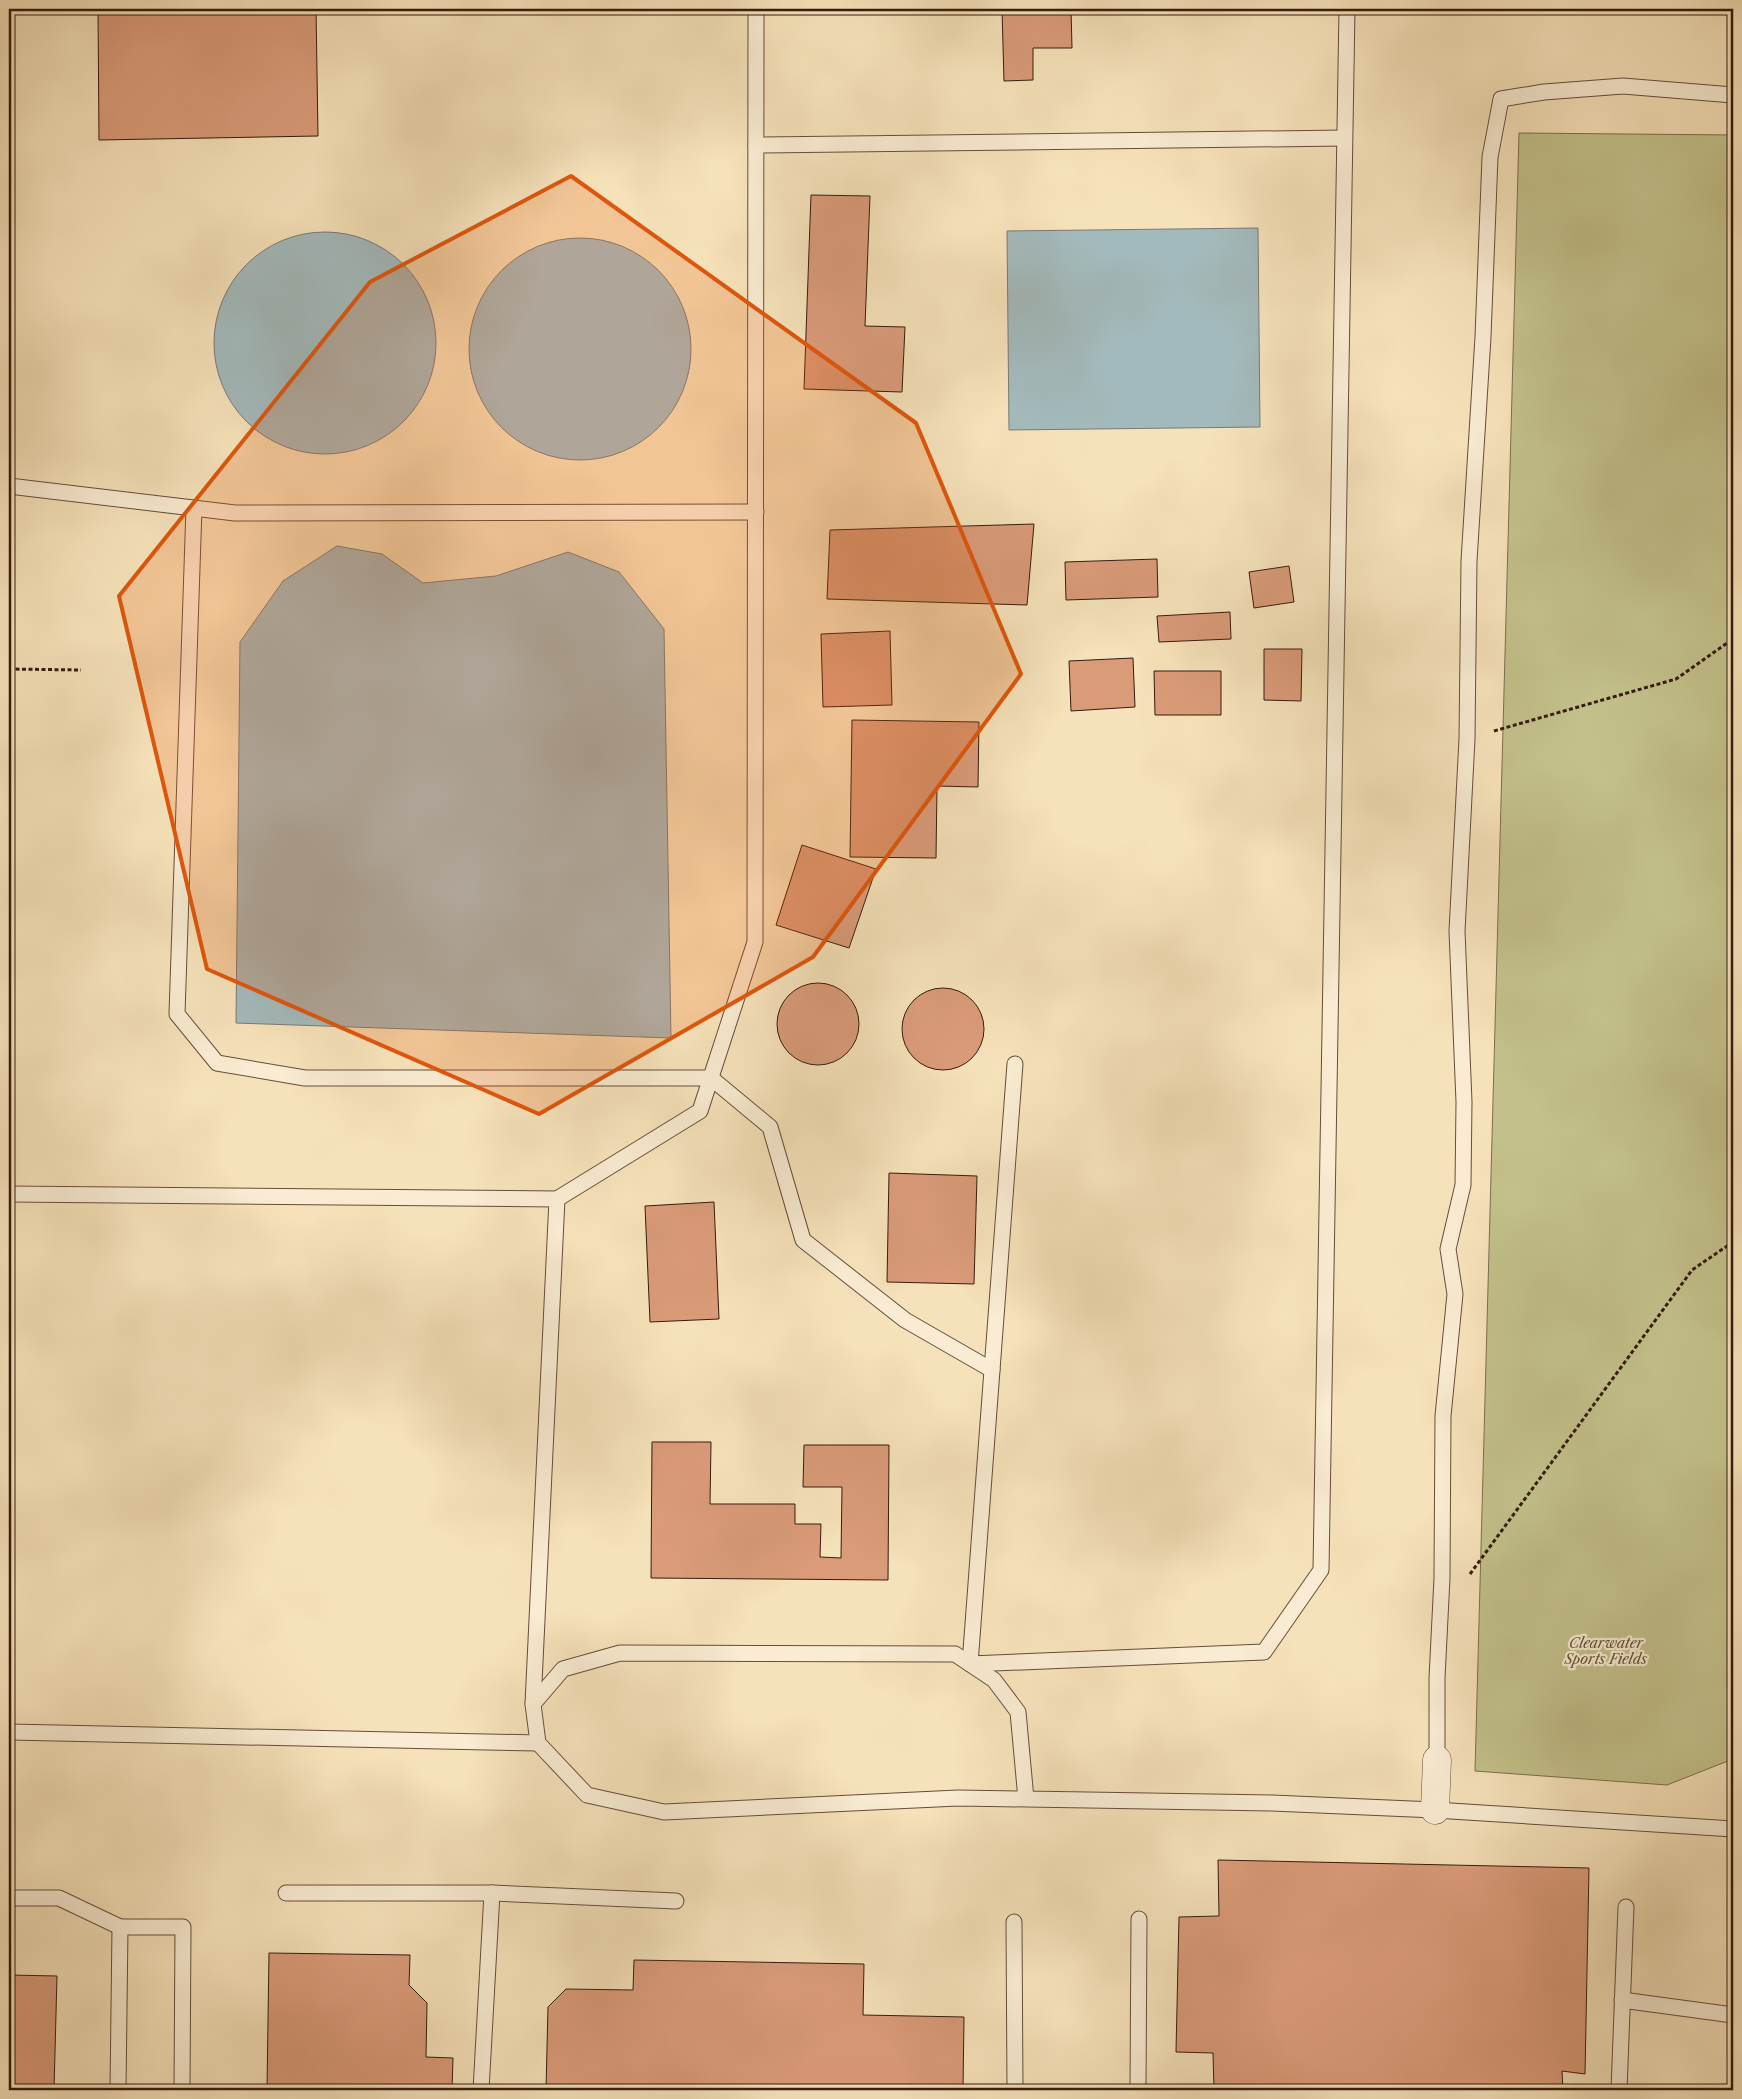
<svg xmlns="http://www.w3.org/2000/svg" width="1742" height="2099" font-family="'Libre Caslon Text',serif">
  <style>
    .green { fill: #c3c18b; stroke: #7c6e4c }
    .water { fill: #a3babc; stroke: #777a76 }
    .building { fill: #da9b79; stroke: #361b0e }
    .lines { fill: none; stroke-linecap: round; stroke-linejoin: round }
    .lane-casing { stroke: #664d39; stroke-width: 17 }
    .street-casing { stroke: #664d39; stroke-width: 29 }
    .path { stroke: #361b0e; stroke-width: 3; stroke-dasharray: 4 2.5; stroke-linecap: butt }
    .lane { stroke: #f9ecd2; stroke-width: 15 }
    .street { stroke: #f9ecd2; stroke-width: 28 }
    .marked { fill: #df560c; fill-opacity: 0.2; stroke: #df560c; stroke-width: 4; stroke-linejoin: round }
    .labels { text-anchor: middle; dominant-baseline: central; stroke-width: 4.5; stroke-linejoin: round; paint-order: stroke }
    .park-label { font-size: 14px; font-style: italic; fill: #604d34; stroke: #f9ecd2 }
  </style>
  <rect width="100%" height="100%" fill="#f6e2ba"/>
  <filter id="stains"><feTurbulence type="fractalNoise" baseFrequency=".004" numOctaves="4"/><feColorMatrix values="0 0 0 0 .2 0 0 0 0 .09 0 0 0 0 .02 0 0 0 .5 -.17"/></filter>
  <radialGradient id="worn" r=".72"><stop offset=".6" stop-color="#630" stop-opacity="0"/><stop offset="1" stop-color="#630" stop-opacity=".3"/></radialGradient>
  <polygon class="green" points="1519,133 1733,135 1733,1759 1667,1785 1475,1771"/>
  <g class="water">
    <polygon points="1258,228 1260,427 1009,430 1007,231"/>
    <circle cx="325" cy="343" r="111"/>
    <circle cx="580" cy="349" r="111"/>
    <polygon points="337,546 382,554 423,583 496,576 568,552 619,572 664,629 671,1038 236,1023 240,642 283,581"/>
  </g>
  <g class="building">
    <polygon points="98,9 316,9 318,136 99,140"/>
    <polygon points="1002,9 1071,9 1072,48 1033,48 1033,80 1004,81"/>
    <polygon points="811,195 870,196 865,326 905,327 902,392 804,389"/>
    <polygon points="1034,524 1027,605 827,599 830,530"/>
    <polygon points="1157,559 1158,597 1066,600 1065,562"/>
    <polygon points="1289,566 1294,602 1254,608 1249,572"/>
    <polygon points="1230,612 1231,639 1159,642 1157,616"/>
    <polygon points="890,631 892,705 823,707 821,634"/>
    <polygon points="1264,649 1302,649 1301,701 1264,700"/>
    <polygon points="1133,658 1135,707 1071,711 1069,661"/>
    <polygon points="1154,671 1221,671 1221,715 1155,715"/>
    <polygon points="852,720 979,722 978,787 937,786 936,858 850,857"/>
    <polygon points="802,845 876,869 849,948 776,925"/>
    <circle cx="818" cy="1024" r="41"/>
    <circle cx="943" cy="1029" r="41"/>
    <polygon points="889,1173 977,1176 974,1284 887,1282"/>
    <polygon points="714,1202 719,1319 650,1322 645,1206"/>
    <polygon points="652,1442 711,1442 710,1504 795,1504 795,1524 821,1524 820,1557 841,1558 842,1487 803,1487 804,1445 889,1445 888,1580 651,1578"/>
    <polygon points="1218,1860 1589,1868 1585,2074 1562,2071 1563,2090 1214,2090 1213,2053 1176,2052 1179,1917 1219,1916"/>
    <polygon points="269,1953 410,1955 409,1985 427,2003 426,2057 453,2058 452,2090 267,2090"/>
    <polygon points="634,1960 864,1964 863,2015 964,2017 963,2090 546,2090 548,2007 566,1989 633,1990"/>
    <polygon points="9,1975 57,1976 54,2090 9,2090"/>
  </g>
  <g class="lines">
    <g class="lane-casing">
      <g id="lane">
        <polyline points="756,145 1344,138"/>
        <polyline points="9,486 235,513 756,512"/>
        <polyline points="194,508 177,1014 217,1063 305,1078 711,1078 770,1127 803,1240 905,1320 992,1370 970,1664 1264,1652 1321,1570 1347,9"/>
        <polyline points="9,1194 557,1199 533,1704"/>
        <polyline points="557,1199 700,1111 755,942 756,9"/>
        <polyline points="992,1370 1015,1064"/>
        <polyline points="9,1732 538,1743"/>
        <polyline points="1437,1760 1437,1678 1442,1578 1443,1416 1455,1294 1448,1249 1463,1185 1464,1102 1457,931 1467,739 1469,561 1483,337 1490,157 1501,99 1544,92 1623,86 1733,95"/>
        <polyline points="1026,1799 1018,1712 994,1680 955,1654 620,1653 563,1669 533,1704 538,1743 587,1795 664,1812 958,1798 1026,1799 1272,1803 1435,1810 1733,1829"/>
        <polyline points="286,1893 492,1893 676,1901"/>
        <polyline points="9,1898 59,1898 120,1927"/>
        <polyline points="1014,1922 1015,2090"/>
        <polyline points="1622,2000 1733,2015"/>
        <polyline points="118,2090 120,1927 183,1927 182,2090"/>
        <polyline points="481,2090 492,1893"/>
        <polyline points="1138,2090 1139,1919"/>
        <polyline points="1619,2090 1626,1907"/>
      </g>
    </g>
    <g class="street-casing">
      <polyline id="street" points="1435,1810 1437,1760"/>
    </g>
    <g class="path">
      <polyline points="9,669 81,670"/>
      <polyline points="1494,731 1676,679 1733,639"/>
      <polyline points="1470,1574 1692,1270 1733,1242"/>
    </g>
    <use href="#lane" class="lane"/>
    <use href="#street" class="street"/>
  </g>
  <path class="marked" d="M571,176L916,423L1021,674L813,957L539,1114L207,969L119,596L370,282Z"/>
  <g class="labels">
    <g class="park-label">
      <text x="1606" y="1643">Clearwater<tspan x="1606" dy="16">Sports Fields</tspan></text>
    </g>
  </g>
  <rect width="1742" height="2099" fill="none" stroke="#f6e2ba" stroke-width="30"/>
  <rect x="10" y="10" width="1722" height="2079" fill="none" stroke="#361b0e" stroke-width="2.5"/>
  <rect x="15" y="15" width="1712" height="2069" fill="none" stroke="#361b0e"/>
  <rect width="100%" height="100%" filter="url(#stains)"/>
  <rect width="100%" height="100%" fill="url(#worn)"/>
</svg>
